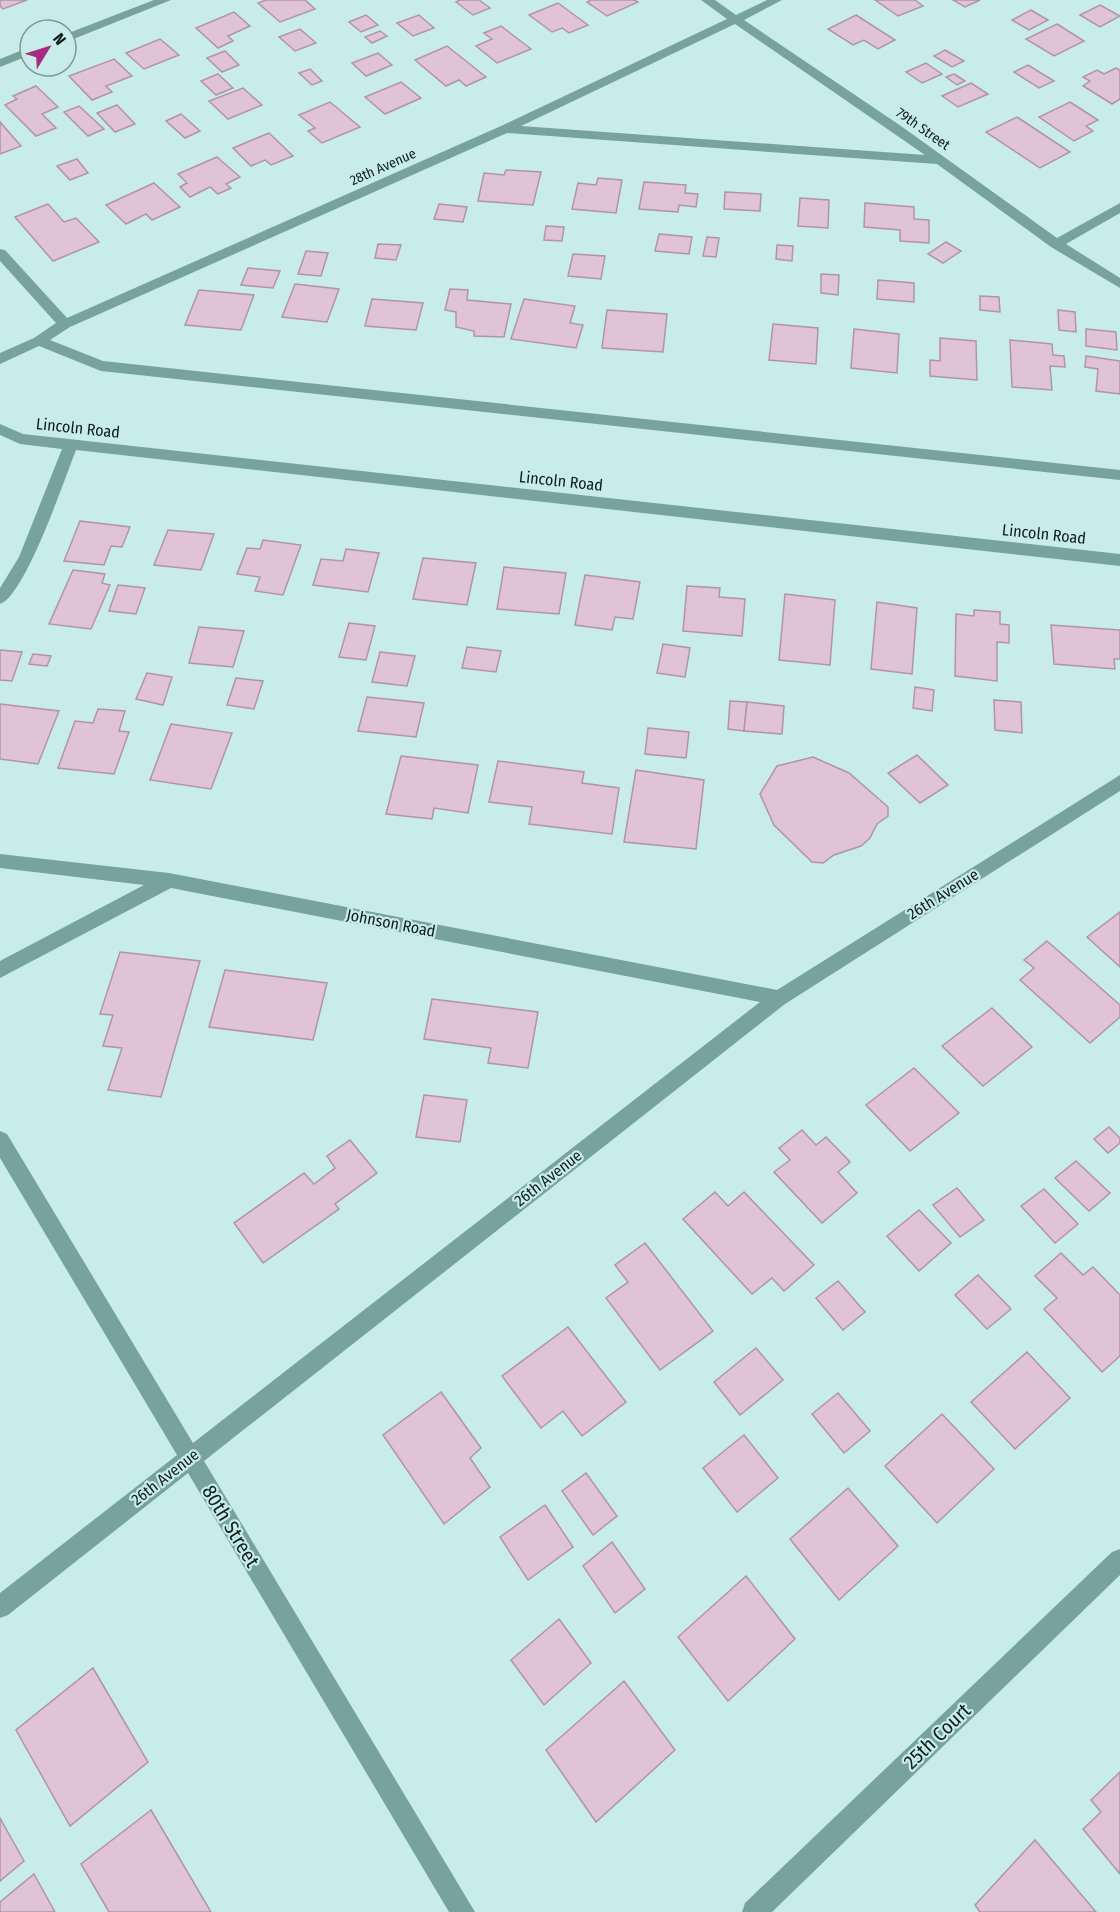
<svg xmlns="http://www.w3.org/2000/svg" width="1120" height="1912" font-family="'Fira Sans Condensed',sans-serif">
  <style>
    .building { fill: #e0c3d4; stroke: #b195a5; stroke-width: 1.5 }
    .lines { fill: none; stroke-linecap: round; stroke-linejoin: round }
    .minor { fill: #78a2a0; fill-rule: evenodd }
    .labels { text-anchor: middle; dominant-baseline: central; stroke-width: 4.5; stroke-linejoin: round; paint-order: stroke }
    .far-street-label { font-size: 14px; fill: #0f1d1c; stroke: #c7ecea }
    .street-label { font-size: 16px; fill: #0f1d1c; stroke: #c7ecea }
    .near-street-label { font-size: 20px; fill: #0f1d1c; stroke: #c7ecea }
  </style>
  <rect width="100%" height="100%" fill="#c7ecea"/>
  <g class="building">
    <polygon points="0,0 27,0 3,9 0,6"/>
    <polygon points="266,0 305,0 315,9 280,22 258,3"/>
    <polygon points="460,0 479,0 490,8 473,15 456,2"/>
    <polygon points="591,0 634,0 638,2 607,16 587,2"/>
    <polygon points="875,0 915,0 923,6 898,16"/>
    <polygon points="953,0 980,0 965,7"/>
    <polygon points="558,3 588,25 569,33 562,28 552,32 529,15"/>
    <polygon points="1100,5 1120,16 1100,27 1080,15"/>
    <polygon points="1031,10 1048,20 1029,30 1012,20"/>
    <polygon points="234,12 250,26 228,36 233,41 218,48 196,28"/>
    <polygon points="366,15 378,25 361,32 349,22"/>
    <polygon points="419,15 434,28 413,36 397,23"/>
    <polygon points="856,15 895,40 878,49 864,40 853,45 828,29"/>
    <polygon points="1057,24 1084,41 1054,56 1026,39"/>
    <polygon points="501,26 531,49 497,63 476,46 492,39 484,33"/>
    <polygon points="300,29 316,43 295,51 279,37"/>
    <polygon points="380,31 387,36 372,43 365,37"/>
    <polygon points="160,39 179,55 144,69 126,53"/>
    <polygon points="447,46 486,77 466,86 459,80 446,86 415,60"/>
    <polygon points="945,50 964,61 952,67 934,56"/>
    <polygon points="225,51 239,65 222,72 207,58"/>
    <polygon points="378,53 392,65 366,76 352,63"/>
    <polygon points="114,59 132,76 106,86 112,92 92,100 69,76"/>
    <polygon points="926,63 942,74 922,83 906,72"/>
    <polygon points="1028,65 1054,81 1039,88 1014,72"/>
    <polygon points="1116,68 1120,70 1120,99 1112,104 1083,86 1090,81 1083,77 1097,70 1104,74"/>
    <polygon points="310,69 322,81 312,85 299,73"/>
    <polygon points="218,74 233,88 216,95 201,81"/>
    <polygon points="954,74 965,81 957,85 946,77"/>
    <polygon points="401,82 421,98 385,114 365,97"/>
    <polygon points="971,83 988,94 958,107 942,96"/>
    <polygon points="36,86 58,107 42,114 56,128 36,136 5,105 17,99 13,96"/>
    <polygon points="243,88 262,105 228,119 209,101"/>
    <polygon points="330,102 360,127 322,143 308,131 315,128 299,115"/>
    <polygon points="1070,102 1098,120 1086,126 1093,131 1074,141 1039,117"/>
    <polygon points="117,105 135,124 115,132 97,113"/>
    <polygon points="79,106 104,129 88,136 64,112"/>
    <polygon points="181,114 200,131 185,138 166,121"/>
    <polygon points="1017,117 1070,152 1040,168 986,132"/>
    <polygon points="0,122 21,146 0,154"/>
    <polygon points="269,133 293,156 271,165 265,160 251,166 233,148"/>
    <polygon points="217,157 240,177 226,184 231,188 218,194 210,187 190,197 180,187 187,183 178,174"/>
    <polygon points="77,159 88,173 70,180 57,166"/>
    <polygon points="506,170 541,172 533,205 478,201 484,173 504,175"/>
    <polygon points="598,178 622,180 616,213 572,209 578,183 596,185"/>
    <polygon points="644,182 686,185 685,193 698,194 696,207 679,205 678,212 639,209"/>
    <polygon points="154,183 180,207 152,220 146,214 126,224 106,205"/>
    <polygon points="725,192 761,194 760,211 724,209"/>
    <polygon points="800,198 829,200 828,228 798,226"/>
    <polygon points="865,203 914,207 914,219 929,220 929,243 900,241 900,230 864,227"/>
    <polygon points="48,204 64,222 76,218 99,242 53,261 15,217"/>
    <polygon points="439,204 467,207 463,222 434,219"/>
    <polygon points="546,226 564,227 562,241 544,240"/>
    <polygon points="659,234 692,237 689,254 655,251"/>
    <polygon points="707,237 719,238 716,257 703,256"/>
    <polygon points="946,242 961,251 943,263 928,254"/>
    <polygon points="378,244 401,245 396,260 375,258"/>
    <polygon points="777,245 793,246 792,261 776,259"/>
    <polygon points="306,251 328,253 321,276 298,274"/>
    <polygon points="573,254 605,256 601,279 568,276"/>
    <polygon points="248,268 280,271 273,288 241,285"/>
    <polygon points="821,274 839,275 838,295 821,293"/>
    <polygon points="878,280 914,283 914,302 877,299"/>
    <polygon points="295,284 339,289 327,322 282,317"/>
    <polygon points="450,289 468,290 467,300 511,304 504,337 474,336 474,331 456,327 456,312 445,310"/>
    <polygon points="199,290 254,295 241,330 185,325"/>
    <polygon points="980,296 999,297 1000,312 980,310"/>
    <polygon points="372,299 423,303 416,330 365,326"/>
    <polygon points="524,299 575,306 570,323 583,325 576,348 511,339"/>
    <polygon points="607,310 667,314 663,352 602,348"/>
    <polygon points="1058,310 1075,312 1076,332 1059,330"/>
    <polygon points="773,324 818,328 816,364 769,360"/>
    <polygon points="854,329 899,334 897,373 851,368"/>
    <polygon points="1086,329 1116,332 1117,350 1086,346"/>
    <polygon points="940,338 976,341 977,380 930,376 930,360 940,361"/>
    <polygon points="1010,340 1052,344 1053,355 1064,356 1065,367 1050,366 1052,390 1012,387"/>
    <polygon points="1086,356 1120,361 1120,394 1096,391 1098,369 1085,367"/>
    <polygon points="80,521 130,527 122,547 111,546 104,565 64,561"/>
    <polygon points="168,530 214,534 201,570 154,565"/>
    <polygon points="263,540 301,545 283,595 255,591 260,577 237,574 247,548 260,549"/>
    <polygon points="346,549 379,553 368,592 313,585 321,559 343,561"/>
    <polygon points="423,558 476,563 467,605 413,599"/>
    <polygon points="504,567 566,573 559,614 497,609"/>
    <polygon points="73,570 105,574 102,583 110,585 91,629 49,624"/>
    <polygon points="585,575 640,582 633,619 615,617 612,630 575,625"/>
    <polygon points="118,585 145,588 136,614 109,611"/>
    <polygon points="687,586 720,588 719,597 745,599 742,636 683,631"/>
    <polygon points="785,594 835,600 830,665 779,660"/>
    <polygon points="877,602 917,608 912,674 871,669"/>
    <polygon points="974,610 1000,612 1000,624 1009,625 1009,643 997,642 997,681 955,676 956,614 974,616"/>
    <polygon points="349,623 375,626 366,660 339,657"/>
    <polygon points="1051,625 1120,630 1120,659 1114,659 1115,669 1054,664"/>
    <polygon points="199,627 244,631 233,667 189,663"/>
    <polygon points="663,644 690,648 685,677 657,673"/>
    <polygon points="467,647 501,651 496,672 462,668"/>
    <polygon points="0,650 22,652 12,681 0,680"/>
    <polygon points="380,652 415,656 407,686 372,682"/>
    <polygon points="33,654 51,656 47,666 29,664"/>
    <polygon points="147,673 172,677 163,705 136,699"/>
    <polygon points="236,678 263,681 254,709 227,705"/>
    <polygon points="915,687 934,690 932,711 913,708"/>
    <polygon points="367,697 424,703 416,737 358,731"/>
    <polygon points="994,700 1021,702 1022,733 995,730"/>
    <polygon points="730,701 747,702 744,731 728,729"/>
    <polygon points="747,702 784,706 782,734 744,731"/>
    <polygon points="0,704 59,711 38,764 0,759"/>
    <polygon points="98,709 125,711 119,731 129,732 114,774 58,768 75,721 93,723"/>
    <polygon points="171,724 232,733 211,789 150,780"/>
    <polygon points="648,728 689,732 686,758 645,754"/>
    <polygon points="917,755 948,785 920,803 888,773"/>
    <polygon points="401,756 478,765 468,813 434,808 432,819 386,814"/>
    <polygon points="813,757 849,773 888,807 888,816 877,824 870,838 861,846 834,855 823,863 812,862 774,825 760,794 777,766"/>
    <polygon points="498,761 584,772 582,783 619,788 612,834 529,824 532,807 489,802"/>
    <polygon points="636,770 704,780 696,849 624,842"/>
    <polygon points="1120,912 1120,967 1087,937"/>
    <polygon points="1047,941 1120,1005 1120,1017 1090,1043 1020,980 1034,968 1024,960"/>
    <polygon points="120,952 200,961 161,1097 108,1090 122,1048 103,1046 113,1015 100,1014"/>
    <polygon points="225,970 327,983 313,1040 209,1027"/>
    <polygon points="432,999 538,1012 528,1068 488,1063 491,1048 424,1039"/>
    <polygon points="992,1008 1032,1047 983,1086 942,1046"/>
    <polygon points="914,1068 959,1113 910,1151 866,1105"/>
    <polygon points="424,1095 467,1100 460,1142 416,1137"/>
    <polygon points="1109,1127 1120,1138 1120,1143 1108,1153 1094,1139"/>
    <polygon points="802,1130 816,1145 826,1137 850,1162 838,1172 857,1193 822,1223 774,1172 790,1160 779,1148"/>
    <polygon points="350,1140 377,1173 335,1204 339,1209 263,1263 234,1223 304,1173 314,1184 335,1168 327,1156"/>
    <polygon points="1076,1161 1110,1193 1089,1211 1055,1178"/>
    <polygon points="957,1188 984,1220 960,1237 933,1205"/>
    <polygon points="1044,1189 1078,1224 1055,1243 1021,1206"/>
    <polygon points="715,1192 728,1206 744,1192 814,1265 784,1291 772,1278 752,1294 683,1219"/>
    <polygon points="919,1210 951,1243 919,1271 887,1236"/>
    <polygon points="645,1243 713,1331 660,1370 606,1298 628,1282 615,1265"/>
    <polygon points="1061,1253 1083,1275 1093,1267 1120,1295 1120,1356 1102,1372 1044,1309 1057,1298 1035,1276"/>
    <polygon points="978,1275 1011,1309 987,1329 955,1295"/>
    <polygon points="838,1281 865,1312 843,1330 816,1298"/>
    <polygon points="568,1327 626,1402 582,1436 563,1411 541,1428 502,1376"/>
    <polygon points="756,1348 783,1380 740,1415 714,1382"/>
    <polygon points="1027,1352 1070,1398 1015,1449 971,1402"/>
    <polygon points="441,1392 481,1448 470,1458 490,1487 444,1524 383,1435"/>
    <polygon points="838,1393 870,1431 844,1453 812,1414"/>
    <polygon points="942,1414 994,1469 937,1523 885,1466"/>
    <polygon points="744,1435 778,1478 737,1512 703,1468"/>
    <polygon points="586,1473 617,1516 593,1535 562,1491"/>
    <polygon points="848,1488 898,1546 839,1600 790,1539"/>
    <polygon points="545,1505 573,1547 528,1580 500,1537"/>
    <polygon points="612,1542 645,1589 615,1613 583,1566"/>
    <polygon points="746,1576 795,1639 728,1701 678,1637"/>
    <polygon points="559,1619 591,1663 544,1705 511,1660"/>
    <polygon points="93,1668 148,1762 70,1826 16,1730"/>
    <polygon points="624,1681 675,1750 596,1822 546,1750"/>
    <polygon points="1120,1772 1120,1874 1083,1829 1101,1812 1091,1800"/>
    <polygon points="151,1810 211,1912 109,1912 81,1864"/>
    <polygon points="0,1818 24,1861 0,1881"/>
    <polygon points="1035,1840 1096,1912 980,1912 975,1905"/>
    <polygon points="34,1874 55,1912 0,1912 0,1902"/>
  </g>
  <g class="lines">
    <g class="minor">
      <polygon points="154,0 171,0 66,42 66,34"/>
      <path d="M701,0H715L736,15L767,0H782L744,20L901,126L1057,238L1120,203V213L1066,244L1120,278V288L1051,247L937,164L507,133L70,327L50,340L103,361L1120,470V480L101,371L39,346L0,364V353L34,338L56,323L0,261V249L5,250L67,318L501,126L727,19ZM735,24L925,155L521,126Z"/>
      <polygon points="30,47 30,55 0,67 0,59"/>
      <path d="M0,424L23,434L1120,554V566L76,450C65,478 25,596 0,604V588L19,557L62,449L20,444L0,435Z"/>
      <polygon points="1120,775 1120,791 785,1004 204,1461 475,1912 449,1912 188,1473 8,1615 0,1618 0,1593 177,1455 0,1158 0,1131 7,1134 193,1443 760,1002 171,888 0,978 0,961 144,885 0,868 0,854 169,873 777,990"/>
      <polygon points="1120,1549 1120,1575 772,1912 742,1912 745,1903 1112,1552"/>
    </g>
  </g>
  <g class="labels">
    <g class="far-street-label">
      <text transform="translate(923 129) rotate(35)">79th Street</text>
      <text transform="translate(383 167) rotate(-24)">28th Avenue</text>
    </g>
    <g class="street-label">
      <text transform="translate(78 428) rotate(6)">Lincoln Road</text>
      <text transform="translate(561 481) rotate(6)">Lincoln Road</text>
      <text transform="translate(1044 534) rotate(6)">Lincoln Road</text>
      <text transform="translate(943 894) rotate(-32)">26th Avenue</text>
      <text transform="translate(391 923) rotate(11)">Johnson Road</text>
      <text transform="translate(548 1178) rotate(-38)">26th Avenue</text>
      <text transform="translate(165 1477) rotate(-38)">26th Avenue</text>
    </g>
    <g class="near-street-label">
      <text transform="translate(231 1526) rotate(59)">80th Street</text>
      <text transform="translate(937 1736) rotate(-44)">25th Court</text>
    </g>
  </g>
  <g transform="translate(48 48) rotate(52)"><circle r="28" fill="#c7ecea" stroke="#7d9998" stroke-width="1.5"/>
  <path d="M0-4.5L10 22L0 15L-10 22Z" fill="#a52c81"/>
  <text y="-9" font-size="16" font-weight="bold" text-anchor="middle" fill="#0f1d1c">N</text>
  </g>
</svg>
